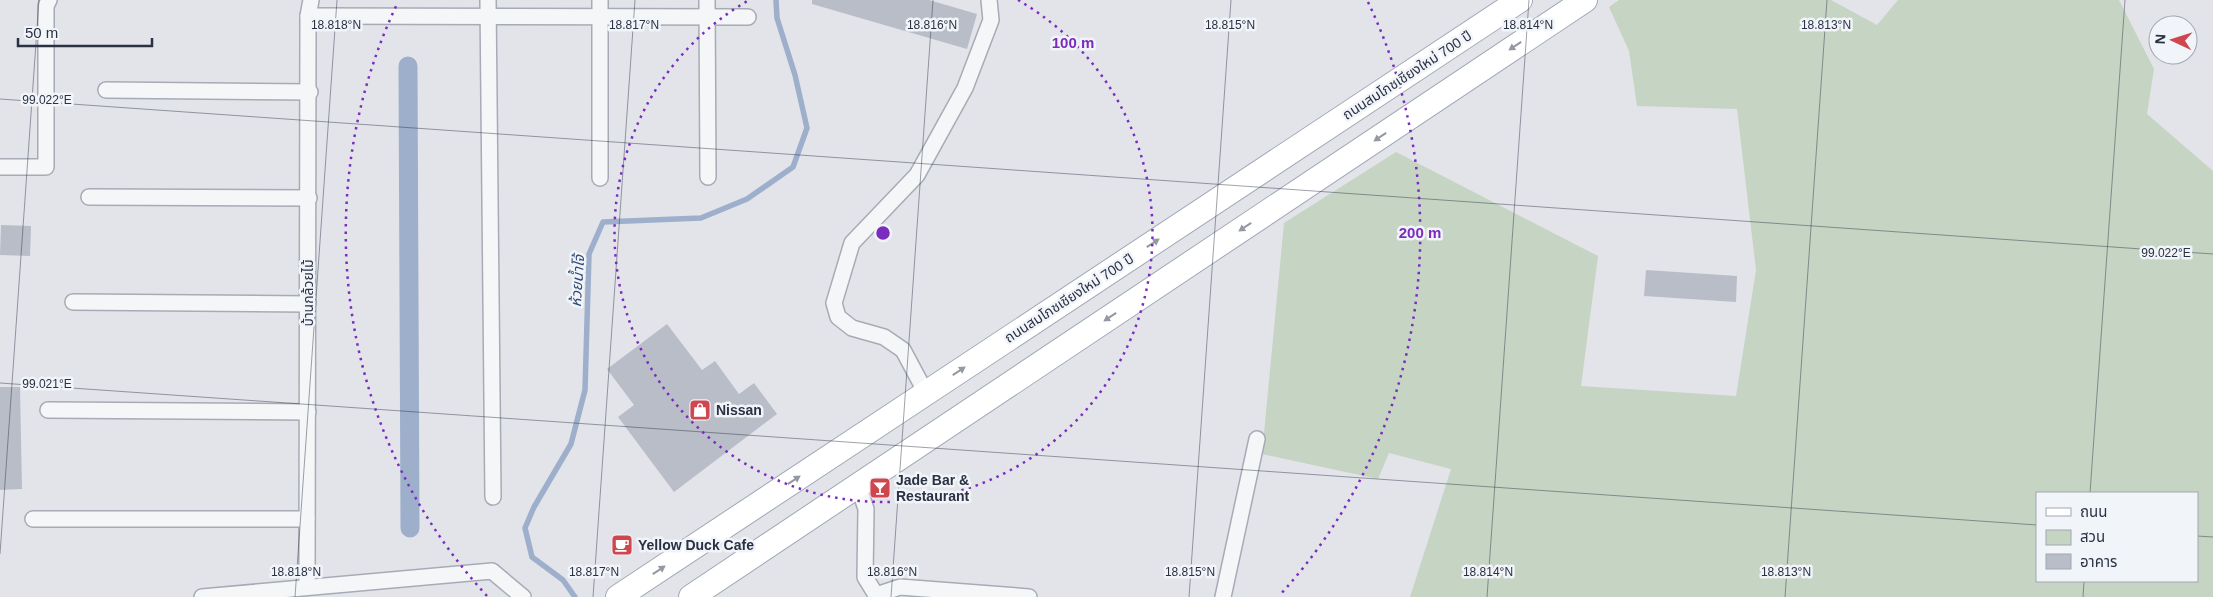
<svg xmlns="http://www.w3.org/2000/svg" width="2213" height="597" font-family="Helvetica,'Noto Sans Thai',sans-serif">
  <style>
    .green { fill: #c6d4c3; fill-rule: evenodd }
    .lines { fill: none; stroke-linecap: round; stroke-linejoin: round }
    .stream { stroke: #9dafcb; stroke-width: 5.5 }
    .canal { stroke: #9dafcb; stroke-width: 19 }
    .building { fill: #b9bdc8 }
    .street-casing { stroke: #a7abb5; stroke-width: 18 }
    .primary-casing { stroke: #a1a8b6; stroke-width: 26 }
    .street { stroke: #f5f6f8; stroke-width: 15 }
    .primary { stroke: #fff; stroke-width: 24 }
    .oneway { fill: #9498a1 }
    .ticks { fill: none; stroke: #2a3143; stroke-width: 1; stroke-opacity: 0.45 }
    .ring { fill: none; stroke: #7b2cbf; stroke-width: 2.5; stroke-dasharray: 2.5 5 }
    .labels { text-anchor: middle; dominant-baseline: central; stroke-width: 5; stroke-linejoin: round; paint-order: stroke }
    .street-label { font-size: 14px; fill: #2a3143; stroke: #f1f4f8 }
    .poi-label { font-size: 14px; font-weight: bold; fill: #2a3143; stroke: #f1f4f8; text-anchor: start }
    .water-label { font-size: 15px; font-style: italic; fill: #334c77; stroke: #f1f4f8 }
    .ticks-label { font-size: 12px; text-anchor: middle; fill: #2a3143; stroke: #f1f4f8; stroke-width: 5; stroke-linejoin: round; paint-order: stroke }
    .centre { fill: #7b2cbf; stroke: #f1f4f8; stroke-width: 2.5 }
    .ring-label { font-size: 15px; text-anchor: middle; font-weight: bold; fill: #7b2cbf; stroke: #f1f4f8; stroke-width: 5; stroke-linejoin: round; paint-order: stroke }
  </style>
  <rect width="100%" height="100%" fill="#e2e4ea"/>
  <path class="green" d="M1619,0H1831L1877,25L1898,0H2119L2154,69L2147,114L2213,171V597H1410L1451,469L1389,453L1378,479L1262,454L1284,223L1396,152L1598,256L1581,386L1736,396L1756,270L1737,109L1637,106L1629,51L1609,7ZM2037,493H2197V581H2037Z"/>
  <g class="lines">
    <polyline class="stream" points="575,597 563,580 532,557 525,528 534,507 571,444 585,390 589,254 603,222 701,218 747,199 793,167 807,128 795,75 777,18 776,0"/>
    <polyline class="canal" points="408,66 410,528"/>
  </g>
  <g class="building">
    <polygon points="812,0 929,0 977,14 967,49 812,4"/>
    <polygon points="1,225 31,226 30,256 0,255"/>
    <polygon points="1646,270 1737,276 1736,302 1644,296"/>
    <polygon points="667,324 702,370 715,361 739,394 754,383 777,414 674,492 618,417 634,405 607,369"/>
    <polygon points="0,387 20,387 22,489 0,490"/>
  </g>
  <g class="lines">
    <g class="street-casing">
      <g id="street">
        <polyline points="488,0 493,497"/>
        <polyline points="707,0 708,177"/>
        <polyline points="308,16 748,17"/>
        <polyline points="106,90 310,92"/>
        <polyline points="0,167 46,167 46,6 49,0"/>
        <polyline points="600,178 600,0"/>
        <polyline points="89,197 309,198"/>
        <polyline points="73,302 308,304"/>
        <polyline points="926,393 903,350 884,337 852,328 838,317 834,303 852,243 917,175 965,88 991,20 989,0"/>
        <polyline points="48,410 308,412"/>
        <polyline points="858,485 866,509 865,577 876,595"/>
        <polyline points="33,519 307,519"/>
        <polyline points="307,587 308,16 311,0"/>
        <polyline points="876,595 900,587 1029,597"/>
        <polyline points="202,597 492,571 523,597"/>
        <polyline points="1223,597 1257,439"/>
      </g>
    </g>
    <g class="primary-casing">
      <g id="primary">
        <polyline points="618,597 1520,0"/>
        <polyline points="691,597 1585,0"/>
      </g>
    </g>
    <use href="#street" class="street"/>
    <use href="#primary" class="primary"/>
  </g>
  <defs><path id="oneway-solid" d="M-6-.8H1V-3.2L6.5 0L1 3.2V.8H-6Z" transform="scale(1.25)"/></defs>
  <g class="oneway">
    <use href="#oneway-solid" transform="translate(1515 46) rotate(146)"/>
    <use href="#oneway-solid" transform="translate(1380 137) rotate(146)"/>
    <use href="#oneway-solid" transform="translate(1245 227) rotate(146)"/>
    <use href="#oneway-solid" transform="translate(1153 243) rotate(-33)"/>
    <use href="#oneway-solid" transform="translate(1110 317) rotate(146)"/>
    <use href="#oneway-solid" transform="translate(959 371) rotate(-33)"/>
    <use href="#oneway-solid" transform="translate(794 480) rotate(-33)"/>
    <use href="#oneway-solid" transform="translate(659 570) rotate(-33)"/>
  </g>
  <path class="ticks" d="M0,99L2213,254M0,383L2037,525M2090,493L2125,0M2197,536L2213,537M0,554L39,0M295,597L337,0M593,597L635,0M891,597L933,0M1189,597L1231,0M1487,597L1529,0M1785,597L1827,0M2083,597L2084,581"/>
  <g class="ring">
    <path d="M1018 0A269 269 0 1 1 749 0"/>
    <path d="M487 596A537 537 0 0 1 398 2M1368 2A537 537 0 0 1 1279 596"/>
  </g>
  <defs>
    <g id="shop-square" transform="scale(1.125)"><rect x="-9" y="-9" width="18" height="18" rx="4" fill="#d0464f" stroke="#f1f4f8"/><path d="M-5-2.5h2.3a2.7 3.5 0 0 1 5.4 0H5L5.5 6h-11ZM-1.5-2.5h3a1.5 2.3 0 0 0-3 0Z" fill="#fff"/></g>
    <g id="bar-square" transform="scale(1.125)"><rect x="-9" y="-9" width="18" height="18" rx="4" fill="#d0464f" stroke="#f1f4f8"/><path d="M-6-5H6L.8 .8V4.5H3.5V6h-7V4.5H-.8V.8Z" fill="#fff"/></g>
    <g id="cafe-square" transform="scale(1.125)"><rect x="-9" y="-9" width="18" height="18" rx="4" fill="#d0464f" stroke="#f1f4f8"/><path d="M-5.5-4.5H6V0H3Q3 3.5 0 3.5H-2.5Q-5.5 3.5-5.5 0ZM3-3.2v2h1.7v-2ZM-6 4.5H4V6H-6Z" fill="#fff"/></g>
  </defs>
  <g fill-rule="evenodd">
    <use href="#shop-square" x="700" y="410"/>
    <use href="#bar-square" x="880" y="488"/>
    <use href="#cafe-square" x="622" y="545"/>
  </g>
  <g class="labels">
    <g class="street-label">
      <text transform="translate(1407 75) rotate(-33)">ถนนสมโภชเชียงใหม่ 700 ปี</text>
      <text transform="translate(308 293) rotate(-90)">บ้านกล้วยไม้</text>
      <text transform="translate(1069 298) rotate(-33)">ถนนสมโภชเชียงใหม่ 700 ปี</text>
    </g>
    <g class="poi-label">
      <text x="716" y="410">Nissan</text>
      <text x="896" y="480">Jade Bar &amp;<tspan x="896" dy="16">Restaurant</tspan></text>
      <text x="638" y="545">Yellow Duck Cafe</text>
    </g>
    <g class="water-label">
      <text transform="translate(577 281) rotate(-86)">ห้วยน้ำโจ้</text>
    </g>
  </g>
  <g class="ticks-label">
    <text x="336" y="29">18.818°N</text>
    <text x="634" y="29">18.817°N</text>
    <text x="932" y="29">18.816°N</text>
    <text x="1230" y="29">18.815°N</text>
    <text x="1528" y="29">18.814°N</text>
    <text x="1826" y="29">18.813°N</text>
    <text x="47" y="104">99.022°E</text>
    <text x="2166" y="257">99.022°E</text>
    <text x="47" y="388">99.021°E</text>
    <text x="296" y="576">18.818°N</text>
    <text x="594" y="576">18.817°N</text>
    <text x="892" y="576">18.816°N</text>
    <text x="1190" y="576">18.815°N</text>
    <text x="1488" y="576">18.814°N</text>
    <text x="1786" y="576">18.813°N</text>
  </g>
  <circle cx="883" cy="233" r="8" class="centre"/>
  <g class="ring-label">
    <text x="1073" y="48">100 m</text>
    <text x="1420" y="238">200 m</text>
  </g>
  <rect x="2036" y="492" width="162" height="90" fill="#f1f4f8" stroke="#a1a6b0"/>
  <rect x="2046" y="508" width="25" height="8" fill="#ffffff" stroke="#a1a6b0"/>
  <text x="2080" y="517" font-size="15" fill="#2a3143">ถนน</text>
  <rect x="2046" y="530" width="25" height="15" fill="#c6d4c3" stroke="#a1a6b0"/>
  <text x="2080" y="542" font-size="15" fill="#2a3143">สวน</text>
  <rect x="2046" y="554" width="25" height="15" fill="#b9bdc8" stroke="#a1a6b0"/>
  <text x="2080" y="567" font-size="15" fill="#2a3143">อาคาร</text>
  <g transform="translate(2173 40) rotate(274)"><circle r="24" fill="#f1f4f8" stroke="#a1a6b0"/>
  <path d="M0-4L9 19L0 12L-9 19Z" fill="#d0464f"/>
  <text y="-8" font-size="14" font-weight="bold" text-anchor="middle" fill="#2a3143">N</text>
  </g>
  <path d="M18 38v8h134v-8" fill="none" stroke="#2a3143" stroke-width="2.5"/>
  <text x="25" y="38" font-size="15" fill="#2a3143" stroke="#f1f4f8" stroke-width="4" paint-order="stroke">50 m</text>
</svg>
